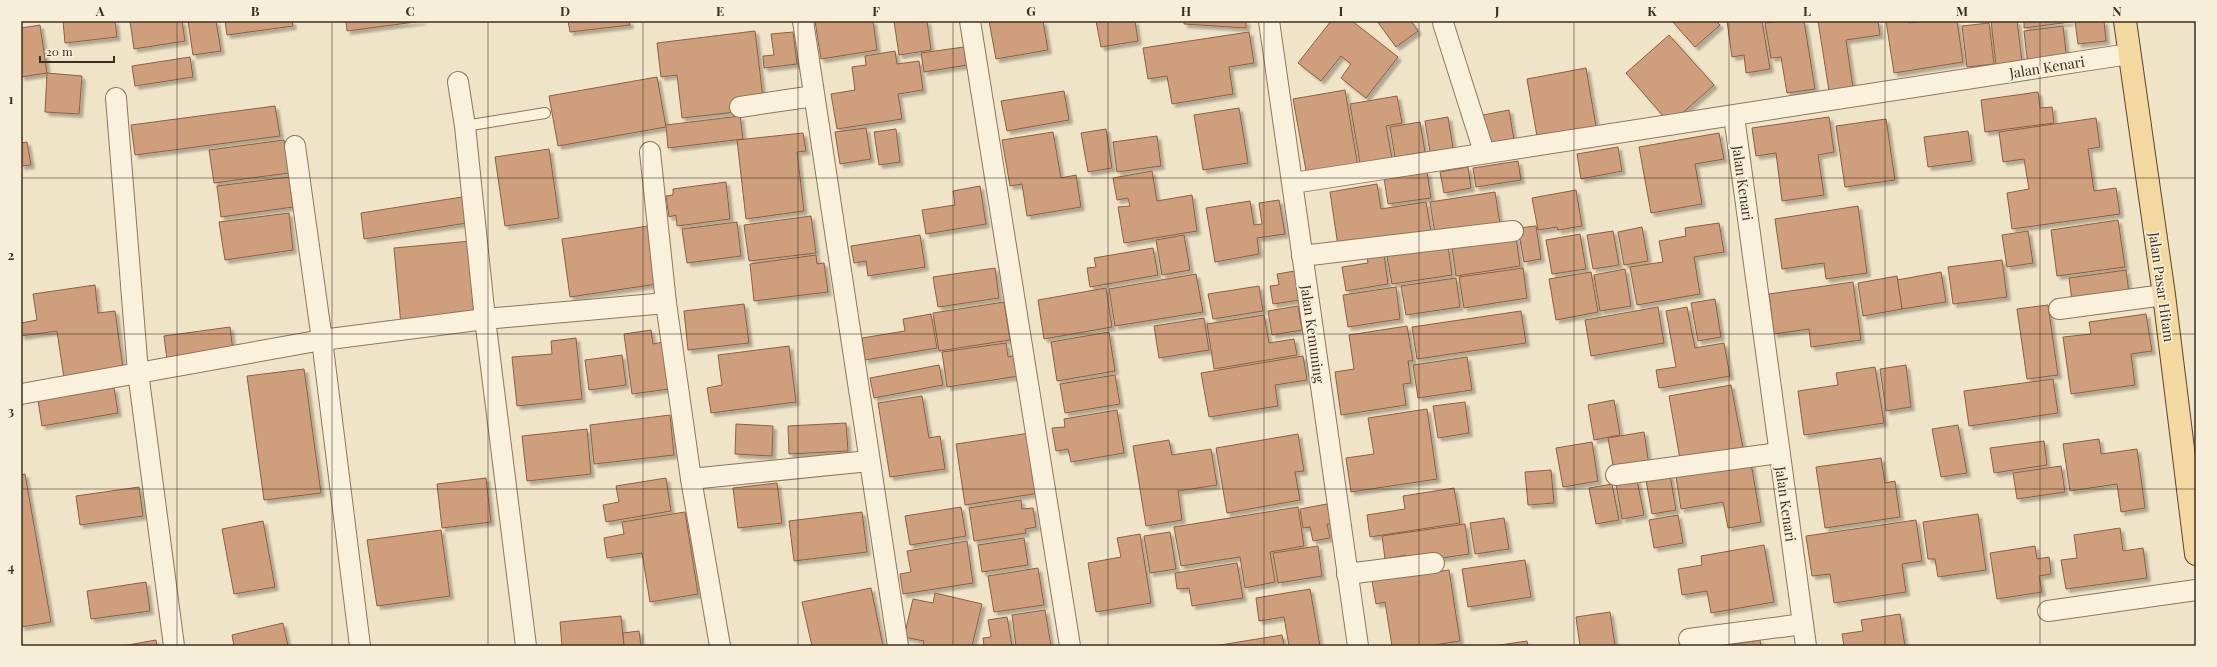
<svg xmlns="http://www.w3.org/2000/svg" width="2217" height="667" font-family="'Playfair Display',serif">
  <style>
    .building { fill: #cf9f7d; stroke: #8d5f41; filter: url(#shadow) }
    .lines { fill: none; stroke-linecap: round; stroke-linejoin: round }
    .lane-casing { stroke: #8d765c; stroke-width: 12 }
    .street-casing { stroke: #8d765c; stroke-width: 22 }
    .primary-casing { stroke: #5b4430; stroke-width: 24 }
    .lane { stroke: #faf1dc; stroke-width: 10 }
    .street { stroke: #faf1dc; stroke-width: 20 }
    .primary { stroke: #f3d9a0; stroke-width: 22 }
    .grid { fill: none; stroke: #3d2e20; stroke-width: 1; stroke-opacity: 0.55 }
    .labels { text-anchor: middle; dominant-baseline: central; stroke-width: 3.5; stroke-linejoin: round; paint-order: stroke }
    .street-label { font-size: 14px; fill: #3d2e20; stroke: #f7eed8 }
    .neatline { fill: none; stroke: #3d2e20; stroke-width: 1.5 }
    .grid-label { font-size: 13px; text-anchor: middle; font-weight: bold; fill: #3d2e20 }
  </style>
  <defs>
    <filter id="shadow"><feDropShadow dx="3.5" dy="3.5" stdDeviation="1" flood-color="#0004"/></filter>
  </defs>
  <rect width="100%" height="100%" fill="#f0e4c8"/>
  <g class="building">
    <polygon points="63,21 115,21 117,37 65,43"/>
    <polygon points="130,21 182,21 185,41 134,49"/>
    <polygon points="188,21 216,21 221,51 193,55"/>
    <polygon points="225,21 292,21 293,26 227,35"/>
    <polygon points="346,21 423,21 347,31"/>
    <polygon points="568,21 629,21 630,25 570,32"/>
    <polygon points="815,21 873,21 877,50 821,59"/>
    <polygon points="894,21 927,21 931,50 899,55"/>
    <polygon points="989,21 1043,21 1048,50 996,59"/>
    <polygon points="1096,21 1135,21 1138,41 1101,47"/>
    <polygon points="1184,21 1246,21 1246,28 1184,24"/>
    <polygon points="1331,21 1352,21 1398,57 1366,98 1341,78 1351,64 1341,56 1321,81 1298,63"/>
    <polygon points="1377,21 1411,21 1418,31 1396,47"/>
    <polygon points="1672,21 1716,21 1720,25 1695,47"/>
    <polygon points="1727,21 1762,21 1770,69 1746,73 1744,55 1732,57"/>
    <polygon points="1779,21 1804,21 1815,89 1787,93 1781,57 1771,58 1765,23"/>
    <polygon points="1818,21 1878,21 1880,35 1846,40 1853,88 1829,91"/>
    <polygon points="1886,21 1908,21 1909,23 1924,21 1957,21 1963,62 1894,73"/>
    <polygon points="1991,21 2017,21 2022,62 1996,65"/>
    <polygon points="2024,21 2070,21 2070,22 2024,28"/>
    <polygon points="2075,21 2104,21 2106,41 2078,44"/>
    <polygon points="1989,23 1994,64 1967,67 1962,26"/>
    <polygon points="40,25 47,73 21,77 21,28"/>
    <polygon points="2063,26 2067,61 2028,66 2024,31"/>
    <polygon points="755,31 763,98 736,112 682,118 677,75 661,77 657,43"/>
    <polygon points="793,32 797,64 764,68 763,56 774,55 771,34"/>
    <polygon points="1249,32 1254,63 1229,67 1233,94 1172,104 1167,76 1148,79 1143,48"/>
    <polygon points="1669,35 1714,85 1670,124 1626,73"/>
    <polygon points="964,47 967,65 924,72 921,53"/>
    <polygon points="895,51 897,64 919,61 923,90 898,94 902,119 837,129 831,94 855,90 852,67 866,65 865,56"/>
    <polygon points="190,57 193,77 135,86 132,66"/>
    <polygon points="1586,68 1597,132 1538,142 1527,79"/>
    <polygon points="47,73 82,76 79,114 45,112"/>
    <polygon points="657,77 666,127 558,146 549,96"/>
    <polygon points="1345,90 1358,167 1307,176 1293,99"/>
    <polygon points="1064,91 1069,120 1007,131 1001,101"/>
    <polygon points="2038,92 2040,108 2052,107 2054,123 1985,132 1981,100"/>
    <polygon points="1397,96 1402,123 1386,126 1393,163 1361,169 1350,104"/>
    <polygon points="275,106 280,136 135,155 131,125"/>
    <polygon points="1239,108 1248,163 1203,170 1194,115"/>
    <polygon points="1509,110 1514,140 1488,144 1483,115"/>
    <polygon points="740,116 743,139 668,148 666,125"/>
    <polygon points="1448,117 1453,148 1430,152 1425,121"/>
    <polygon points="1829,117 1834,152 1818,155 1824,195 1782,201 1776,153 1756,156 1752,128"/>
    <polygon points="2096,118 2100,147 2088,149 2094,191 2116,188 2120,214 2012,229 2007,193 2029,189 2024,159 2003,162 1999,132"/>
    <polygon points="1886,119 1895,180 1845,187 1836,126"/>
    <polygon points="1420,122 1425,152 1395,157 1390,127"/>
    <polygon points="866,128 871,159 840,164 835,132"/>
    <polygon points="896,129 900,162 879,165 874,132"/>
    <polygon points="1106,129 1112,168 1088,172 1081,133"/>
    <polygon points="1968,131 1972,161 1928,167 1924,137"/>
    <polygon points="1053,132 1061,178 1076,175 1081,207 1027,216 1022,184 1010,186 1002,140"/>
    <polygon points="803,133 806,151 797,152 804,211 746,219 737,140"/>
    <polygon points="1719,133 1724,159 1695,164 1702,204 1651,213 1639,147"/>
    <polygon points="1157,136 1161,166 1117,172 1113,142"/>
    <polygon points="284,140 289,173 214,183 209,150"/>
    <polygon points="27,142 31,165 21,166 21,143"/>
    <polygon points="1618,147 1622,171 1581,179 1577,154"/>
    <polygon points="549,149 559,218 505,226 495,157"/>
    <polygon points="1518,161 1521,180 1476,187 1473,168"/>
    <polygon points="1468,167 1471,188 1444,193 1440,172"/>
    <polygon points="1152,171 1157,201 1192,195 1197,231 1124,243 1118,207 1130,206 1128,198 1117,200 1113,178"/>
    <polygon points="1427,172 1431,198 1388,204 1384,178"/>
    <polygon points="289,177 293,207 221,217 217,186"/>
    <polygon points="726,182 730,219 677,226 676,215 669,217 666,196 673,195 673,189"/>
    <polygon points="1377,184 1381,209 1426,202 1431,232 1338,246 1330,192"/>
    <polygon points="980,186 986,224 926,234 922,210 955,205 953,191"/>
    <polygon points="1576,190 1582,226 1558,230 1557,227 1538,230 1532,198"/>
    <polygon points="1495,192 1500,224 1435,234 1430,202"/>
    <polygon points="462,197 467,223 364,239 361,213"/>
    <polygon points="1279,200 1285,234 1257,238 1259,254 1215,262 1206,208 1250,201 1254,225 1262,224 1259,203"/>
    <polygon points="1858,206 1867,273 1826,279 1824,263 1782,269 1775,219"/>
    <polygon points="289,213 293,250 225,260 219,222"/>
    <polygon points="811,216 816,253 749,261 744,225"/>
    <polygon points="2118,220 2125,267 2057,276 2051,230"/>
    <polygon points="737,222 741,256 687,263 682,229"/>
    <polygon points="1719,223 1724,252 1694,257 1700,294 1637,305 1630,267 1663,262 1659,241 1686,236 1685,228"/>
    <polygon points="648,226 657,284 570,297 562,239"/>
    <polygon points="1536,226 1541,259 1524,262 1518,228"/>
    <polygon points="1642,227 1648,261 1624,265 1618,232"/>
    <polygon points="1613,231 1619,265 1593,269 1587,235"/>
    <polygon points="2028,231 2033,263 2007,267 2002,235"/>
    <polygon points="1580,234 1586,269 1552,274 1546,240"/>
    <polygon points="920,235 925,267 868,276 866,261 854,263 851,246"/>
    <polygon points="1184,235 1190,270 1162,275 1156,240"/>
    <polygon points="1516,237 1520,266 1456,276 1452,247"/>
    <polygon points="471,241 479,318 401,325 394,248"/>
    <polygon points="1448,246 1452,275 1392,284 1387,256"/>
    <polygon points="1153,248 1158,275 1090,287 1087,268 1096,267 1094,258"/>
    <polygon points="1384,254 1388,284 1346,291 1342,267 1368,263 1367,257"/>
    <polygon points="816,255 817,264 824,263 828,292 754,301 750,264"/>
    <polygon points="2002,260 2007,297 1953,304 1948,267"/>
    <polygon points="995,268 999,298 938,307 933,277"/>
    <polygon points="1523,268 1527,298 1464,308 1459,277"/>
    <polygon points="1625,269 1631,306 1600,311 1594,275"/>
    <polygon points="2126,270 2129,293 2072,301 2069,278"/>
    <polygon points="1295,271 1300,300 1273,304 1270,286 1279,285 1277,274"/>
    <polygon points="1591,272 1598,312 1556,320 1549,279"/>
    <polygon points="1941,272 1946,302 1902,309 1897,280"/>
    <polygon points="1196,274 1203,312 1115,326 1109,289"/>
    <polygon points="1897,276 1902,309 1863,316 1858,283"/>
    <polygon points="1456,278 1460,307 1406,315 1401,286"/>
    <polygon points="1853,282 1861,340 1811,347 1809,329 1774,334 1769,294"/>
    <polygon points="95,285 98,313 115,311 123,369 64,378 57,331 21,336 21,323 37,320 33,294"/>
    <polygon points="1259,286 1263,311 1213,319 1208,294"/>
    <polygon points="1396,287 1400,319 1348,327 1343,295"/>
    <polygon points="1106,288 1112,327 1044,339 1038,300"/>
    <polygon points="1715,299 1721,337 1698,341 1691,303"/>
    <polygon points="1004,302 1010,340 939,351 933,313"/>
    <polygon points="744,304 749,343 688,350 684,311"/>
    <polygon points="2048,305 2058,375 2027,379 2017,309"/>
    <polygon points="1298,306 1302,330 1272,335 1268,311"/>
    <polygon points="1658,307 1664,343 1591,356 1585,320"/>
    <polygon points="1687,307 1695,348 1724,343 1730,376 1659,388 1656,370 1676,367 1666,311"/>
    <polygon points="1521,311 1526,343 1417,359 1412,327"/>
    <polygon points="931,314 937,348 865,360 862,338 905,331 903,319"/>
    <polygon points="2146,314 2152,351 2131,354 2135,385 2071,394 2063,337 2091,334 2089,322"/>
    <polygon points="1264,315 1269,343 1294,339 1297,355 1214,369 1207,324"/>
    <polygon points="1204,318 1209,350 1159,358 1154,326"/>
    <polygon points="1407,326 1413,361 1408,361 1411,383 1403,384 1406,405 1341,415 1335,372 1354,369 1349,335"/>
    <polygon points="230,327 233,351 167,360 164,336"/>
    <polygon points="651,330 653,344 663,342 669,389 632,394 624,334"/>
    <polygon points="1109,332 1115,371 1057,381 1051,342"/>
    <polygon points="576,338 582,399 517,406 512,357 552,354 551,341"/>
    <polygon points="1006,343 1008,357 1016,355 1019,376 947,387 942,352"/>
    <polygon points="789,346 796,402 711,413 707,388 722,385 718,355"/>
    <polygon points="622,355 626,385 589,390 585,360"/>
    <polygon points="1303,356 1307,380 1275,385 1278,406 1209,417 1201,373"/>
    <polygon points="1467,357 1472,390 1418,398 1413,365"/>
    <polygon points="939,365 943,385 874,398 870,378"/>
    <polygon points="1906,365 1911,407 1886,411 1880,369"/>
    <polygon points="1875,367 1884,423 1804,435 1798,391 1838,385 1836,373"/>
    <polygon points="304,369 321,493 264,500 247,376"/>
    <polygon points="1115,375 1120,404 1065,413 1060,384"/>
    <polygon points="2053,379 2058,413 1969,426 1964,391"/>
    <polygon points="1731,385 1743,448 1680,459 1669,396"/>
    <polygon points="114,388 118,413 42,426 38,400"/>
    <polygon points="922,396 929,438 940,436 945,469 890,477 878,403"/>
    <polygon points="1614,400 1620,435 1594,440 1588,405"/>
    <polygon points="1465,402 1469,433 1438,438 1433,406"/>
    <polygon points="1427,409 1437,479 1351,492 1346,458 1374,454 1368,418"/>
    <polygon points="1117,410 1124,453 1071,462 1068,449 1056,451 1052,428 1065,427 1064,419"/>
    <polygon points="670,415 674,455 594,464 590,425"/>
    <polygon points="846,423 848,451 789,454 788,426"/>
    <polygon points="736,424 773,426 772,456 735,454"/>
    <polygon points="1958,425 1967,473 1941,477 1932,429"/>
    <polygon points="587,429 591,474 527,481 522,436"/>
    <polygon points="1644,432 1649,465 1614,471 1608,438"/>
    <polygon points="1030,433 1039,493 965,505 956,444"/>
    <polygon points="1298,434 1304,471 1295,472 1300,500 1227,513 1216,448"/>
    <polygon points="2099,439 2101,454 2137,449 2145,508 2121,512 2117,484 2070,491 2063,444"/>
    <polygon points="1169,440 1172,455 1211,449 1217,485 1178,491 1182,520 1146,526 1133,446"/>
    <polygon points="2044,441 2047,465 1994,473 1990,448"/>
    <polygon points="1592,442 1598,481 1563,487 1556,448"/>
    <polygon points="1881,458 1885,483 1895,481 1900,517 1825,528 1816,467"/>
    <polygon points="1751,463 1761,522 1728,528 1723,502 1681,509 1676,477"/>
    <polygon points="2061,466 2065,492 2017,499 2013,473"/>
    <polygon points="1551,470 1554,503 1528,505 1525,472"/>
    <polygon points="25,474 51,622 21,627 21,475"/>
    <polygon points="1670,475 1676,510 1652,514 1646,480"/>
    <polygon points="486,478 491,522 442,528 437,484"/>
    <polygon points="666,478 671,511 606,522 603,505 619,502 616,486"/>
    <polygon points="1637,480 1644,515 1622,519 1616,484"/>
    <polygon points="777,483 782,523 738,528 733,488"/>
    <polygon points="1612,484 1619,520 1596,524 1589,488"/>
    <polygon points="139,487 143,516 80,525 76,496"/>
    <polygon points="1454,488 1460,523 1370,537 1367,515 1405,509 1403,496"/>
    <polygon points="1021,500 1022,509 1033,508 1036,527 1025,529 1026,533 974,541 969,508"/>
    <polygon points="1327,504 1331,524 1327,524 1330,538 1313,541 1310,527 1303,528 1300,509"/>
    <polygon points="961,507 966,536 910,545 905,516"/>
    <polygon points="1298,507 1304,546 1270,552 1275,582 1245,588 1240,557 1181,566 1174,527"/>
    <polygon points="685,512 698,594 650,602 642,553 607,558 604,538 624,534 622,522"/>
    <polygon points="862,512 867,552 794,561 789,521"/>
    <polygon points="1978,514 1986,570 1938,577 1935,559 1928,559 1923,522"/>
    <polygon points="1678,515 1683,543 1654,548 1649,520"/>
    <polygon points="1504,518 1509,549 1475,554 1470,523"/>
    <polygon points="1916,520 1922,561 1902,564 1906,592 1834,603 1830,574 1812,576 1806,536"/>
    <polygon points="263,521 275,587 234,594 222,529"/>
    <polygon points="1465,524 1469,554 1408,563 1406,555 1385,559 1382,536"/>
    <polygon points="2120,528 2123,551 2143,548 2147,578 2066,589 2061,560 2077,558 2074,535"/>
    <polygon points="441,530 450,596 377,606 367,540"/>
    <polygon points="1170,532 1176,569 1150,573 1144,536"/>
    <polygon points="1140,534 1151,603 1096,612 1088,563 1121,557 1117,538"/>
    <polygon points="1024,538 1028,565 982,572 978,545"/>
    <polygon points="967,541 973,583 903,594 900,574 911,572 907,551"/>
    <polygon points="1764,545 1774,602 1711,613 1707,591 1682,595 1678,569 1702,565 1701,556"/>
    <polygon points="1318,546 1322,576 1278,583 1273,553"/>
    <polygon points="2035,546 2037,559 2049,557 2051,574 2039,576 2042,592 1997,599 1990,553"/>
    <polygon points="1525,560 1531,597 1468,607 1462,569"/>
    <polygon points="1237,563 1243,598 1192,606 1189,588 1177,589 1175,573"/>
    <polygon points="1038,568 1044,605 994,612 988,576"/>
    <polygon points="1449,570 1460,641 1427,646 1392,646 1385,602 1376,604 1372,581"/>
    <polygon points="146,582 150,611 91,619 87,591"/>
    <polygon points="871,588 883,646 812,646 802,602"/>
    <polygon points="1310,589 1320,646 1289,646 1284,617 1259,621 1256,598"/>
    <polygon points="935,593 982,604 972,646 923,646 924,641 904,637 913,599 933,603"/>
    <polygon points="1045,610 1051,646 1016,646 1012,615"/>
    <polygon points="1610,612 1615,646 1580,646 1576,617"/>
    <polygon points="1900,614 1905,646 1844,646 1842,634 1863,631 1861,620"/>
    <polygon points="621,616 624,646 562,646 560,622"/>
    <polygon points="1007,617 1012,646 984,646 983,638 991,637 988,620"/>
    <polygon points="283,623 288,646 234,646 232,635"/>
    <polygon points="639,631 641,646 624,646 623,633"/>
    <polygon points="1282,635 1284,646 1214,646"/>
    <polygon points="156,640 157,646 122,646"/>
    <polygon points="1760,640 1761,646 1730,646 1730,645"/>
    <polygon points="1527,641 1528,646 1493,646"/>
  </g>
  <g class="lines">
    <g class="lane-casing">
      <polyline id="lane" points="465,126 545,113"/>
    </g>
    <g class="street-casing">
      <g id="street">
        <polyline points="803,21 898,646"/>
        <polyline points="970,21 1070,646"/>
        <polyline points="1269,21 1358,646"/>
        <polyline points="1443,23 1484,152"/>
        <polyline points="458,82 465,126 485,319 526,646"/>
        <polyline points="116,98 138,372 174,646"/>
        <polyline points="740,107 814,96"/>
        <polyline points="1734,116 1806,646"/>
        <polyline points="295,146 322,340 360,646"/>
        <polyline points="650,152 666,303 691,479 869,461"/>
        <polyline points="1293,183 2129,54"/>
        <polyline points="1302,256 1513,231"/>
        <polyline points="2059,309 2164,295"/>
        <polyline points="21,394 322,340 485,319 666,303"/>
        <polyline points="1616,475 1779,453"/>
        <polyline points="691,479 720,646"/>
        <polyline points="1347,574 1434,563"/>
        <polyline points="2048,611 2196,590"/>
        <polyline points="1689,639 1803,624"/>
      </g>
    </g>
    <g class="primary-casing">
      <polyline id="primary" points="2125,21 2164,295 2196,554"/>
    </g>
    <use href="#lane" class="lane"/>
    <use href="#street" class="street"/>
    <use href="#primary" class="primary"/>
  </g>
  <path class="grid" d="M177,21V646M332,21V646M488,21V646M643,21V646M798,21V646M953,21V646M1108,21V646M1264,21V646M1419,21V646M1574,21V646M1729,21V646M1885,21V646M2040,21V646M21,178H2196M21,334H2196M21,489H2196"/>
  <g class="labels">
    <g class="street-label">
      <text transform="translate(2047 67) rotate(-9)">Jalan Kenari</text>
      <text transform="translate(1743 183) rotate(82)">Jalan Kenari</text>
      <text transform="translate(2162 287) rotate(82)">Jalan Pasar Hitam</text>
      <text transform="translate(1313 334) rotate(82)">Jalan Kemuning</text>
      <text transform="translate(1786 504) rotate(82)">Jalan Kenari</text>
    </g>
  </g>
  <rect width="2217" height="667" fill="none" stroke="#f7eed8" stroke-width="44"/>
  <path d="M40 56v6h74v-6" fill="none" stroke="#3d2e20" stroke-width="2"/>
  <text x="46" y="56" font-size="12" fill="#3d2e20" stroke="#f7eed8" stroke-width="3" paint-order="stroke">20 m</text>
  <rect x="22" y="22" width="2173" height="623" class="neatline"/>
  <g class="grid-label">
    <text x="100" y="16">A</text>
    <text x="255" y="16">B</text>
    <text x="410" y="16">C</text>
    <text x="565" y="16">D</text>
    <text x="720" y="16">E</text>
    <text x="876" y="16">F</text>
    <text x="1031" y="16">G</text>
    <text x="1186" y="16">H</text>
    <text x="1341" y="16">I</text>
    <text x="1497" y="16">J</text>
    <text x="1652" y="16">K</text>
    <text x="1807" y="16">L</text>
    <text x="1962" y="16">M</text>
    <text x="2117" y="16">N</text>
    <text x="11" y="104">1</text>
    <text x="11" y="260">2</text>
    <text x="11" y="416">3</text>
    <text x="11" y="572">4</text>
  </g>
</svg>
